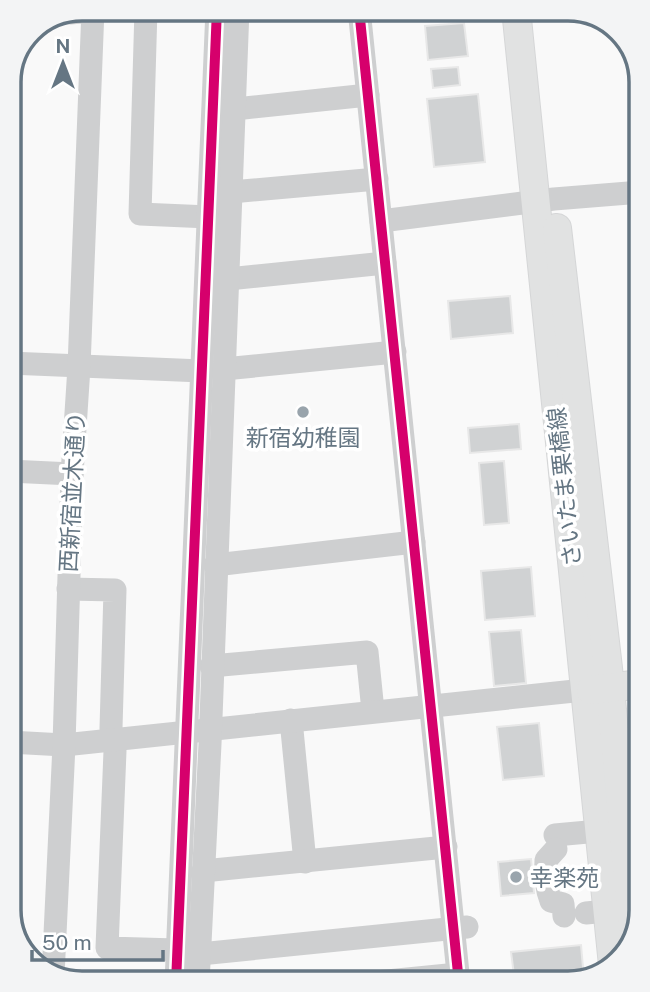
<svg xmlns="http://www.w3.org/2000/svg" width="650" height="992" font-family="'Public Sans','Noto Sans JP',sans-serif">
  <style>
    .building { fill: #d0d2d3; stroke: #e8e8e8; stroke-width: 2 }
    .lines { fill: none; stroke-linecap: round; stroke-linejoin: round }
    .major-casing { stroke: #d5d6d7; stroke-width: 30 }
    .minor { stroke: #cecfd0; stroke-width: 23 }
    .major { stroke: #e1e2e2; stroke-width: 28 }
    .cycleway-casing { stroke: #fff; stroke-width: 15 }
    .cycleway { stroke: #d6006c; stroke-width: 10 }
    .poi-dot { fill: #99a4ac; stroke: #fff; stroke-width: 2.5 }
    .labels { text-anchor: middle; dominant-baseline: central; stroke-width: 7; stroke-linejoin: round; paint-order: stroke }
    .poi-label { font-size: 23px; fill: #657683; stroke: #fff }
    .street-label { font-size: 23px; fill: #657683; stroke: #fff }
    .rim { fill: none; stroke: #657683; stroke-width: 3.5 }
  </style>
  <rect width="100%" height="100%" fill="#f9f9f9"/>
  <g class="building">
    <polygon points="464,23 468,56 428,60 425,26"/>
    <polygon points="458,67 460,85 433,88 431,69"/>
    <polygon points="478,94 485,162 434,167 427,99"/>
    <polygon points="510,296 513,333 451,339 448,301"/>
    <polygon points="519,424 521,449 470,453 468,428"/>
    <polygon points="504,461 509,523 484,525 479,463"/>
    <polygon points="531,567 535,616 485,620 481,571"/>
    <polygon points="521,630 526,683 494,686 489,632"/>
    <polygon points="539,723 544,776 503,780 497,727"/>
    <polygon points="531,859 534,893 501,896 498,862"/>
    <polygon points="581,945 584,979 569,983 515,983 511,952"/>
  </g>
  <g class="lines">
    <g class="major-casing">
      <g id="major">
        <polyline points="516,9 613,965"/>
        <polyline points="557,228 608,668 634,937"/>
        <polyline points="591,690 641,684"/>
      </g>
    </g>
    <g class="minor">
      <polyline points="146,9 140,214 209,217"/>
      <polyline points="359,9 459,983"/>
      <polyline points="70,13 116,9"/>
      <polyline points="235,109 368,95"/>
      <polyline points="231,192 377,179"/>
      <polyline points="381,221 554,199 641,192"/>
      <polyline points="228,279 385,263"/>
      <polyline points="9,363 202,371"/>
      <polyline points="224,369 395,352"/>
      <polyline points="9,471 72,474"/>
      <polyline points="215,565 414,542"/>
      <polyline points="68,589 115,590 111,728 115,751 107,948 177,950"/>
      <polyline points="211,666 367,652 373,711"/>
      <polyline points="291,720 305,862"/>
      <polyline points="9,742 64,745 584,690"/>
      <polyline points="555,835 599,831"/>
      <path d="M556,849L546,860C545,873 546,889 551,901L563,904L564,916"/>
      <polyline points="203,871 446,847"/>
      <polyline points="586,913 607,911"/>
      <polyline points="200,954 467,927"/>
      <polyline points="53,976 64,745 72,474 79,367 93,9"/>
      <polyline points="176,983 217,9"/>
      <polyline points="198,983 210,744 238,9"/>
      <polyline points="367,983 458,974"/>
    </g>
    <use href="#major" class="major"/>
    <g class="cycleway-casing">
      <g id="cycleway">
        <polyline points="359,9 459,983"/>
        <polyline points="176,983 217,9"/>
      </g>
    </g>
    <use href="#cycleway" class="cycleway"/>
  </g>
  <g class="poi-dot">
    <circle cx="303" cy="412" r="7"/>
    <circle cx="516" cy="877" r="7"/>
  </g>
  <g class="labels">
    <g class="poi-label">
      <text x="303" y="437">新宿幼稚園</text>
      <text x="530" y="877" text-anchor="start">幸楽苑</text>
    </g>
    <g class="street-label">
      <text transform="translate(564 487) rotate(-96)">さいたま栗橋線</text>
      <text transform="translate(72 492) rotate(-87)">西新宿並木通り</text>
    </g>
  </g>
  <path d="M0 0H650V992H0ZM82 21H568A61 61 0 0 1 629 82V910A61 61 0 0 1 568 971H82A61 61 0 0 1 21 910V82A61 61 0 0 1 82 21Z" fill="#f3f4f5" fill-rule="evenodd"/>
  <path class="rim" d="M82 21H568A61 61 0 0 1 629 82V910A61 61 0 0 1 568 971H82A61 61 0 0 1 21 910V82A61 61 0 0 1 82 21Z"/>
  <g transform="translate(63 63)" stroke="#ffffff" stroke-width="5" paint-order="stroke">
  <path d="M0-5L12 26L0 18L-12 26Z" fill="#657683"/>
  <text y="-10" font-size="19" font-weight="bold" text-anchor="middle" fill="#657683">N</text>
  </g>
  <path d="M32 950v10h131v-10" fill="none" stroke="#657683" stroke-width="3.5"/>
  <text x="42" y="950" font-size="21" fill="#657683" stroke="#ffffff" stroke-width="5" paint-order="stroke">50 m</text>
</svg>
